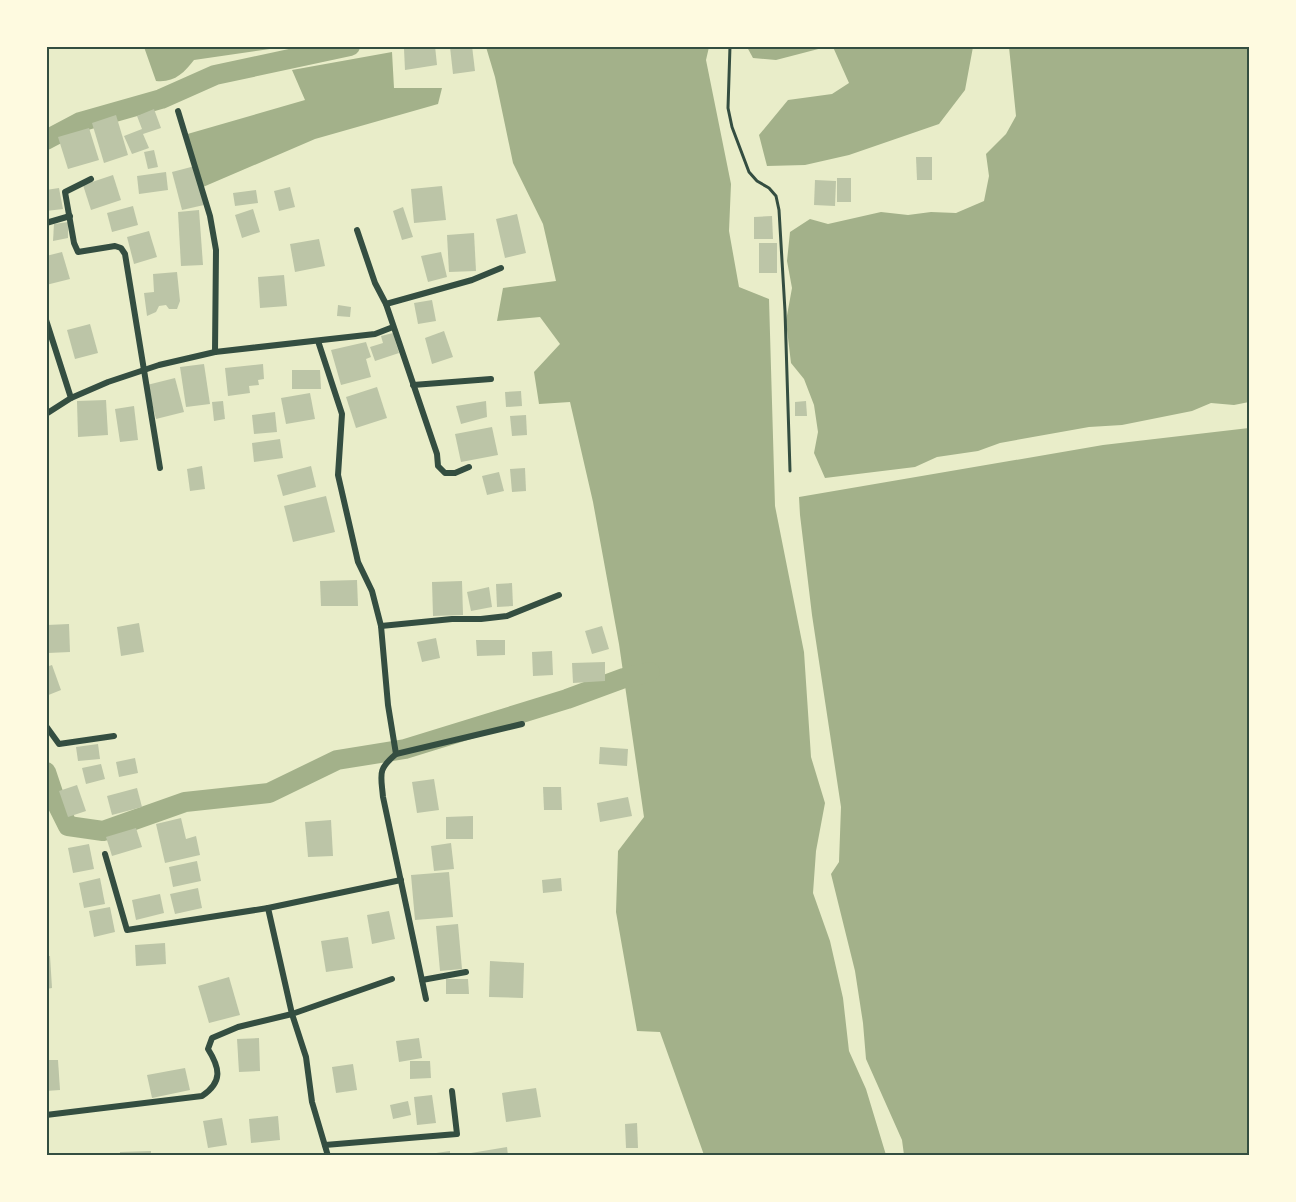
<svg xmlns="http://www.w3.org/2000/svg" width="1296" height="1202" font-family="Barlow,sans-serif">
  <style>
    .water { fill: #a3b18a }
    .lines { fill: none; stroke-linecap: round; stroke-linejoin: round }
    .canal { stroke: #a3b18a; stroke-width: 20 }
    .building { fill: #bcc5a7 }
    .path { stroke: #344e41; stroke-width: 3 }
    .minor { stroke: #344e41; stroke-width: 6 }
    .neatline { fill: none; stroke: #344e41; stroke-width: 2 }
  </style>
  <rect width="100%" height="100%" fill="#e9edc9"/>
  <g class="water">
    <path d="M144,47V46L284,47L194,60C184,73 174,83 156,81Z"/>
    <polygon points="486,47 709,47 706,60 731,184 729,231 739,287 769,299 775,506 804,652 811,757 825,803 816,851 813,893 830,941 843,998 849,1051 866,1089 886,1155 704,1155 660,1032 637,1031 616,912 618,851 644,817 619,644 593,502 570,402 539,404 534,372 560,344 540,317 497,321 503,288 556,281 543,224 513,163 495,77"/>
    <polygon points="747,47 826,47 776,60 753,58"/>
    <polygon points="833,47 973,47 965,90 939,124 849,155 805,165 767,166 759,135 788,100 832,94 849,83"/>
    <polygon points="1009,47 1249,47 1249,402 1234,405 1211,403 1192,411 1122,425 1089,427 1000,443 978,451 937,457 915,467 825,478 814,453 818,432 814,405 804,379 791,363 786,321 792,288 787,261 790,232 810,219 828,224 881,212 908,215 931,212 956,213 984,201 989,176 986,154 1006,134 1016,116"/>
    <polygon points="392,52 394,88 442,88 438,104 315,139 203,187 184,135 305,100 292,70"/>
    <polygon points="1249,428 1249,1155 904,1155 902,1140 866,1059 863,1023 855,971 831,874 839,862 841,807 812,615 800,515 799,497 1103,445"/>
  </g>
  <g class="lines">
    <g class="canal">
      <polyline points="46,140 80,122 161,99 215,75 350,46"/>
      <polyline points="46,772 56,802 68,826 103,831 185,802 269,793 337,760 405,749 567,699 624,678 650,672"/>
    </g>
  </g>
  <g class="building">
    <polygon points="417,46 435,46 437,65 405,70 404,49"/>
    <polygon points="472,46 475,71 453,74 450,47"/>
    <polygon points="154,109 161,128 143,134 149,148 132,154 124,136 142,129 137,116"/>
    <polygon points="116,115 128,155 104,163 92,123"/>
    <polygon points="89,128 99,160 68,169 58,137"/>
    <polygon points="154,150 158,167 148,169 144,152"/>
    <polygon points="916,157 932,157 932,180 917,180"/>
    <polygon points="195,166 204,205 182,210 172,172"/>
    <polygon points="166,172 168,190 139,194 137,176"/>
    <polygon points="113,175 121,200 91,210 83,185"/>
    <rect x="837" y="178" width="14" height="24"/>
    <polygon points="815,180 836,181 835,206 814,205"/>
    <polygon points="442,186 446,220 414,223 411,189"/>
    <polygon points="290,187 295,207 279,211 274,191"/>
    <polygon points="59,188 63,209 46,211 46,190"/>
    <polygon points="256,190 258,203 235,206 233,193"/>
    <polygon points="133,206 138,225 112,232 107,213"/>
    <polygon points="403,207 413,237 402,240 393,211"/>
    <polygon points="253,209 260,232 242,238 235,215"/>
    <polygon points="199,210 203,265 181,266 178,212"/>
    <polygon points="517,214 526,253 505,258 496,219"/>
    <polygon points="772,216 773,239 754,239 754,217"/>
    <polygon points="68,222 68,238 53,241 54,224"/>
    <polygon points="149,231 157,257 134,264 127,237"/>
    <polygon points="474,233 476,271 449,272 447,235"/>
    <polygon points="319,239 325,266 295,272 290,244"/>
    <rect x="759" y="243" width="18" height="30"/>
    <polygon points="62,252 70,279 46,285 46,256"/>
    <polygon points="441,252 447,277 428,282 421,256"/>
    <polygon points="177,272 180,301 177,309 169,309 166,305 159,306 156,312 147,316 144,293 154,292 153,274"/>
    <polygon points="284,275 287,306 260,308 258,277"/>
    <polygon points="432,300 436,321 418,324 414,303"/>
    <polygon points="338,305 351,307 350,317 337,316"/>
    <polygon points="90,324 98,353 75,359 67,330"/>
    <polygon points="444,331 453,357 432,364 425,338"/>
    <polygon points="393,333 399,353 375,361 370,347 383,343 381,336"/>
    <polygon points="366,342 371,357 366,359 371,377 341,385 331,350"/>
    <polygon points="204,364 210,404 186,407 180,367"/>
    <polygon points="263,364 264,379 258,380 259,385 249,386 250,393 228,396 225,368"/>
    <polygon points="292,370 320,370 321,389 292,389"/>
    <polygon points="175,378 184,412 156,419 147,385"/>
    <polygon points="377,387 387,418 356,428 346,397"/>
    <polygon points="521,391 522,406 506,407 505,392"/>
    <polygon points="310,393 315,419 286,424 281,398"/>
    <polygon points="106,400 108,435 78,437 77,401"/>
    <polygon points="223,401 225,419 214,421 212,402"/>
    <polygon points="486,401 487,417 461,424 456,406"/>
    <polygon points="806,401 807,416 795,416 795,402"/>
    <polygon points="134,406 138,440 120,442 115,409"/>
    <polygon points="275,412 277,432 254,434 252,415"/>
    <polygon points="526,415 527,435 512,436 510,416"/>
    <polygon points="492,427 498,455 461,462 455,434"/>
    <polygon points="280,439 283,458 254,462 252,443"/>
    <polygon points="202,466 205,489 190,491 187,469"/>
    <polygon points="311,466 316,487 283,496 277,475"/>
    <polygon points="525,468 526,491 512,492 510,469"/>
    <polygon points="499,472 504,491 487,495 482,476"/>
    <polygon points="326,496 335,532 293,542 284,506"/>
    <polygon points="357,580 358,606 321,606 320,581"/>
    <polygon points="462,581 463,615 433,616 432,582"/>
    <polygon points="512,583 513,606 497,607 496,584"/>
    <polygon points="489,587 492,607 471,611 467,592"/>
    <polygon points="139,623 144,652 121,656 117,627"/>
    <polygon points="69,624 70,652 48,653 47,625"/>
    <polygon points="602,626 609,649 592,654 585,631"/>
    <polygon points="436,638 440,658 422,662 417,642"/>
    <polygon points="476,640 505,640 505,655 477,656"/>
    <polygon points="552,651 553,675 533,676 532,652"/>
    <polygon points="605,662 605,681 573,683 572,663"/>
    <polygon points="52,665 61,690 46,696 46,667"/>
    <polygon points="98,744 100,759 78,761 76,747"/>
    <polygon points="600,747 628,749 627,766 599,764"/>
    <polygon points="135,758 138,773 119,777 116,762"/>
    <polygon points="101,764 105,779 86,784 82,768"/>
    <polygon points="434,779 439,810 417,813 412,782"/>
    <polygon points="77,785 86,811 68,817 59,791"/>
    <polygon points="543,787 561,787 562,810 544,810"/>
    <polygon points="137,788 142,807 112,815 107,796"/>
    <polygon points="628,797 632,816 600,822 597,803"/>
    <polygon points="473,816 473,839 446,839 446,817"/>
    <polygon points="181,818 186,839 196,836 200,855 165,863 156,824"/>
    <polygon points="331,820 333,856 308,857 305,822"/>
    <polygon points="136,828 142,847 112,856 106,837"/>
    <polygon points="451,843 454,869 434,871 431,846"/>
    <polygon points="89,844 94,869 73,873 68,848"/>
    <polygon points="197,861 201,881 173,887 169,867"/>
    <polygon points="449,872 453,917 415,920 411,875"/>
    <polygon points="100,878 105,904 84,908 79,883"/>
    <polygon points="561,878 562,891 543,893 542,880"/>
    <polygon points="198,888 202,908 175,914 170,894"/>
    <polygon points="160,894 164,913 136,920 132,900"/>
    <polygon points="110,907 115,932 94,937 89,911"/>
    <polygon points="389,911 395,939 372,944 367,915"/>
    <polygon points="458,924 462,969 440,971 436,926"/>
    <polygon points="348,937 353,968 326,972 321,941"/>
    <polygon points="165,943 166,964 136,966 135,945"/>
    <polygon points="46,956 50,956 52,988 46,989"/>
    <polygon points="490,961 524,963 523,998 489,997"/>
    <polygon points="229,977 240,1015 209,1023 198,986"/>
    <polygon points="446,979 468,979 469,994 446,994"/>
    <polygon points="259,1038 260,1071 239,1072 237,1039"/>
    <polygon points="419,1038 422,1058 399,1062 396,1041"/>
    <polygon points="46,1060 58,1060 60,1090 46,1091"/>
    <polygon points="410,1061 430,1061 431,1078 410,1079"/>
    <polygon points="353,1064 357,1090 336,1093 332,1067"/>
    <polygon points="185,1068 190,1090 152,1098 147,1075"/>
    <polygon points="536,1088 541,1117 506,1122 502,1093"/>
    <polygon points="432,1095 436,1123 417,1125 414,1097"/>
    <polygon points="408,1101 411,1115 393,1119 390,1105"/>
    <polygon points="278,1116 280,1140 251,1143 249,1119"/>
    <polygon points="222,1118 227,1145 208,1148 203,1121"/>
    <polygon points="637,1123 638,1148 626,1148 625,1124"/>
    <polygon points="507,1147 508,1156 471,1156 471,1153"/>
    <polygon points="151,1151 151,1156 120,1156 120,1152"/>
    <polygon points="450,1151 450,1156 429,1156 429,1154"/>
  </g>
  <g class="lines">
    <polyline class="path" points="730,46 728,108 732,127 749,172 757,181 769,188 776,196 779,210 785,311 790,471"/>
    <g class="minor">
      <polyline points="178,111 210,216 216,250 215,352"/>
      <polyline points="91,179 65,192 74,243 78,252 115,246 121,248 125,254 160,468"/>
      <polyline points="46,223 70,216"/>
      <polyline points="357,230 375,283 386,304 437,454 438,466 445,473 455,473 469,467"/>
      <polyline points="386,304 472,280 501,268"/>
      <polyline points="46,320 71,398"/>
      <polyline points="318,341 342,414 338,475 358,562 372,591 381,626 388,705 396,754"/>
      <polyline points="413,385 491,379"/>
      <polyline points="46,414 71,398 108,382 159,365 215,352 375,334 393,327"/>
      <polyline points="381,626 452,619 481,619 507,616 559,595"/>
      <polyline points="46,726 59,744 114,736"/>
      <polyline points="105,854 127,930 268,908"/>
      <polyline points="422,980 466,972"/>
      <path d="M426,999L383,797C381,774 377,770 396,754L522,724"/>
      <path d="M46,1115L202,1096C223,1082 220,1068 208,1049L212,1038L238,1027L292,1014L268,908L401,880"/>
      <polyline points="325,1145 457,1134 452,1091"/>
      <polyline points="328,1156 312,1102 306,1057 292,1014 392,979"/>
    </g>
  </g>
  <rect width="1296" height="1202" fill="none" stroke="#fefae0" stroke-width="96"/>
  <rect x="48" y="48" width="1200" height="1106" class="neatline"/>
</svg>
